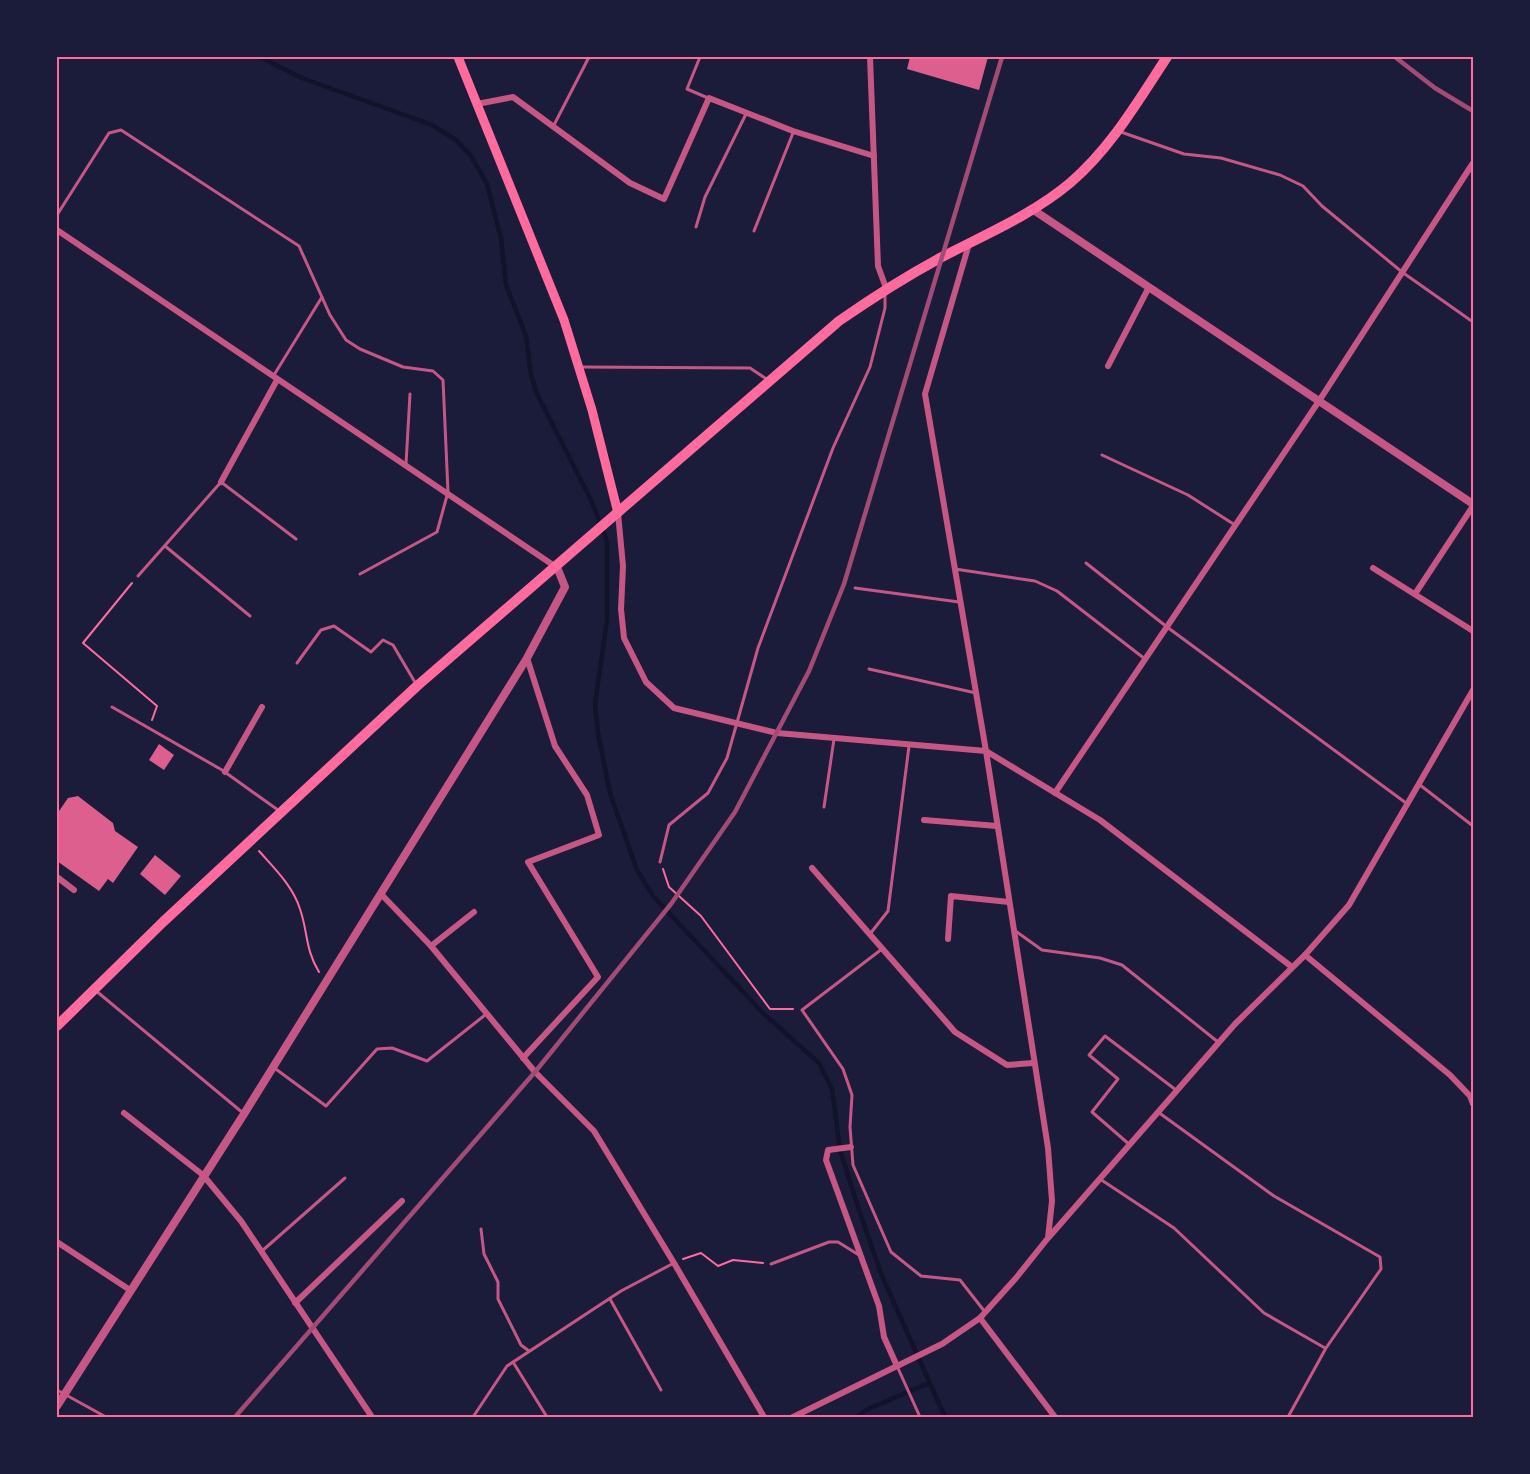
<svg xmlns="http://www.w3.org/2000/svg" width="1530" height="1474" font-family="Karla,sans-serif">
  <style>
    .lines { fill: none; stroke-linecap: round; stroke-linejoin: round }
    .stream { stroke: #12122b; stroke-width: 4.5 }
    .building { fill: #dd5f8e }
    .path { stroke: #ff6b9d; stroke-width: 2 }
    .service { stroke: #c65784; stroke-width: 3 }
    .minor { stroke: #c65784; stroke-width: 6 }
    .tertiary { stroke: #c65784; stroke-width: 8 }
    .primary { stroke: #ff6b9d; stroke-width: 9 }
    .trunk { stroke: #ff6b9d; stroke-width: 10 }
    .rail { stroke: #a44b75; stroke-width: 4.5 }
    .neatline { fill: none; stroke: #ff6b9d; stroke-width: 2 }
  </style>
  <rect width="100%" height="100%" fill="#1b1b3a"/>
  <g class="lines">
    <g class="stream">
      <polyline points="260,57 302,78 432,125 456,140 471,156 487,184 501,238 506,285 526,336 531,375 537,394 591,500 607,541 607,620 595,704 598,733 610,793 637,870 653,896 762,1012 819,1063 832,1089 840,1150 861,1216 882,1276 945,1417"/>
      <polyline points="857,1417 866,1410 929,1383"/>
    </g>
  </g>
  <g class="building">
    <polygon points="910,57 988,57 979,90 907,69"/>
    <polygon points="159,744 174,755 164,770 149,760"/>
    <polygon points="78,796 113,823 115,831 138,847 113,883 108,879 99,891 57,861 57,814 68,798"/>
    <polygon points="155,855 181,876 165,895 140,874"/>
  </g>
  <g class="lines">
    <g class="path">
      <polyline points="132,583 83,643 157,706 152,720"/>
      <path d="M259,851C274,868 293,886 300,909C308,932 305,949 319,972"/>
      <polyline points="663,869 669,887 701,916 770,1009 793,1009"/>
      <polyline points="683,1259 701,1253 718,1266 733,1260 763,1263"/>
    </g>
    <g class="service">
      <polyline points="700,57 687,89 708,98"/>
      <polyline points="554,125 589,57"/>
      <polyline points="1121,132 1184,154 1221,158 1280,175 1303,186 1322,206 1402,272 1473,322"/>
      <polyline points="57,215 109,133 121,130 299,246 330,315 346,340 360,349 403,367 433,371 443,380 448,492 437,532 360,574"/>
      <polyline points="696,227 705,197 746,114"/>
      <polyline points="754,231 793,133"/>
      <polyline points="580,367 750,368 768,380"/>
      <polyline points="274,375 322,297"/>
      <polyline points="1102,455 1188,495 1235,525"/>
      <polyline points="406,464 410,394"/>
      <polyline points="165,546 250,616"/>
      <polyline points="1086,563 1167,627 1406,803"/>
      <polyline points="955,569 1035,581 1057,591 1145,659"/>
      <polyline points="138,576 221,482 296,539"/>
      <polyline points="855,588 959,602"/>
      <polyline points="297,663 321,630 334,626 371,652 383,640 393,645 416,684"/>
      <polyline points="869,669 976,693"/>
      <polyline points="112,707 222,770 278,810"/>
      <polyline points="1420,785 1473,826"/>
      <polyline points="824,807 834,739"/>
      <polyline points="660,862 669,825 708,793 727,758 758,648 833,448 870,367 885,308 885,294"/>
      <polyline points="1014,930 1042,950 1100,958 1122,965 1218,1042"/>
      <polyline points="870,934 888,911 909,746"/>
      <polyline points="882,949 802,1010 843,1069 852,1095 850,1127 853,1165 891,1252 921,1276 960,1280 985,1312"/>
      <polyline points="95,990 243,1113"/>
      <polyline points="273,1067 326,1106 377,1049 392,1048 427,1061 485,1015"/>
      <polyline points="1158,1112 1274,1196 1380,1257 1381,1269 1326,1348 1288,1417"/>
      <polyline points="1130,1145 1092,1112 1118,1079 1089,1055 1105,1036 1176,1090"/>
      <polyline points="1100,1179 1174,1228 1264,1313 1325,1348"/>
      <polyline points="481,1229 484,1254 498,1282 498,1299 521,1345 529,1351"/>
      <polyline points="262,1251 345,1178"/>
      <polyline points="771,1264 829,1242 838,1242 859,1255"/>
      <polyline points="610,1299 661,1390"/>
      <polyline points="513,1362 547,1417"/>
      <polyline points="897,1366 920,1417"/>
      <polyline points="57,1390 106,1417"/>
      <polyline points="473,1417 507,1366 621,1291 672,1264"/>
    </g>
    <g class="minor">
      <polyline points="870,57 878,266 886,288"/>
      <polyline points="477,104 513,97 630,183 664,199 709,98 793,131 874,156"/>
      <polyline points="57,230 556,567"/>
      <polyline points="1108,366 1149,287"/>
      <polyline points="221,482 277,380"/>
      <polyline points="618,513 623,566 621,609 624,638 646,682 674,708 777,733 986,751 1100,820 1292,967"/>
      <polyline points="1373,568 1473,631"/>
      <polyline points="1415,594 1473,506"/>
      <polyline points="225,772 262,707"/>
      <polyline points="1055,793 1319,401 1473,163"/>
      <polyline points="924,820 997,826"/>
      <polyline points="812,868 955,1032 1007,1065 1033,1063"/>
      <polyline points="57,877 74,890"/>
      <polyline points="381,894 431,946 535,1072 594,1131 674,1263 764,1417"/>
      <polyline points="948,939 951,896 1009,902"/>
      <polyline points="431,946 474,912"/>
      <polyline points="1305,955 1450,1075 1470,1096 1473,1104"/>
      <polyline points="523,1058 598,977 528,862 599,835 587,795 555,746 527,658"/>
      <polyline points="124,1113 203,1175 241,1221 372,1417"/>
      <polyline points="851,1147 828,1150 826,1160 879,1306 884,1337 897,1366"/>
      <polyline points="1049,1237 1235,1024 1305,955 1349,905 1473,690"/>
      <polyline points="57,1242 130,1290"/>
      <polyline points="295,1303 402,1201"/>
      <polyline points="980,1318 1055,1417"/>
      <polyline points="793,1417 942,1344 980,1318 1016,1278 1048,1238 1052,1201 1048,1148 986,751 925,394 969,244"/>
    </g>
    <g class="tertiary">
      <polyline points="1032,209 1473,504"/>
      <polyline points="57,1406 244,1114 527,658 565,587 557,567"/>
    </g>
    <polyline class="primary" points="458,57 564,320 592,410 618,513"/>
    <path class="trunk" d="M57,1026L163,922L417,686L839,321C872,298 905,277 940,258C984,235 1032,215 1070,183C1111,148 1138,101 1167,57"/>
    <g class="rail">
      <polyline points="1395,57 1435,88 1473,111"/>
      <polyline points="235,1417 535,1072 671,904 735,812 809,671 844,584 1002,57"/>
    </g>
  </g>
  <rect width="1530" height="1474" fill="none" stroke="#1b1b3a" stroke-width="117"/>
  <rect x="58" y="58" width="1414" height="1358" class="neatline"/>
</svg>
